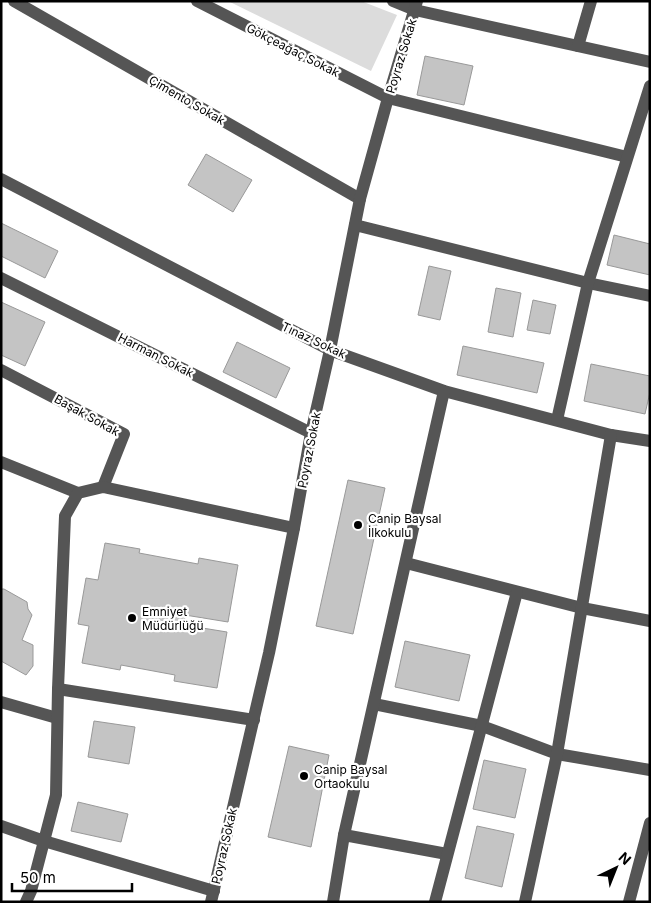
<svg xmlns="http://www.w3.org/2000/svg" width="651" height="903" font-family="Inter,sans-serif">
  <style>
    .green { fill: #dcdcdc }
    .building { fill: #c4c4c4; stroke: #999 }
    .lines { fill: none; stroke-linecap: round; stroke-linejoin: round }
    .minor { stroke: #555; stroke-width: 12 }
    .poi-dot { fill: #000; stroke: #fff; stroke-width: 2 }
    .labels { text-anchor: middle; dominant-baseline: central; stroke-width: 4.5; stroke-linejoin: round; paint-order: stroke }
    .street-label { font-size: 12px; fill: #000; stroke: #fff }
    .poi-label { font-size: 12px; fill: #000; stroke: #fff; text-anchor: start }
  </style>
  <rect width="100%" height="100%" fill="#fff"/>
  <polygon class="green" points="228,1 361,1 397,15 371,71"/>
  <g class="building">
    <polygon points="425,56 473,66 464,105 417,95"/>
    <polygon points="206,154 252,180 233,212 188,185"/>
    <polygon points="1,223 58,251 45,278 1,256"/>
    <polygon points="614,235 650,244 650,275 607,265"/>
    <polygon points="429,266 451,271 440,320 418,315"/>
    <polygon points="496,288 521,293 513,337 488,332"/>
    <polygon points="533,300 556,305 550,334 527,330"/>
    <polygon points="1,302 45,322 25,366 1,355"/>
    <polygon points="237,342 290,368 276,398 223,372"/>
    <polygon points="463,346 544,363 537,393 457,375"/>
    <polygon points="591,364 650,376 650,392 645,414 584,401"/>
    <polygon points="348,480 385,488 353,634 316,626"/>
    <polygon points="105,543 140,549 139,553 198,564 199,558 238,565 228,622 185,615 184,625 227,632 217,688 174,681 175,675 121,665 120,670 82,663 89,626 78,624 86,578 98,580"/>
    <polygon points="1,589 4,589 27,602 28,609 32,615 22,640 33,645 33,666 26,675 1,661"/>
    <polygon points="405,641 470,655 459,701 395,687"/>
    <polygon points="94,721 135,727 129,764 88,757"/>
    <polygon points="289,746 329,755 311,847 268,837"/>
    <polygon points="484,760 526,769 515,818 473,809"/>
    <polygon points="78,802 128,814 121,842 71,831"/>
    <polygon points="477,826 514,834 502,887 465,878"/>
  </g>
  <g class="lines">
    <g class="minor">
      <polyline points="14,1 360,199"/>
      <polyline points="197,1 388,98 627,157"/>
      <polyline points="393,1 415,10 650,62"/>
      <polyline points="578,46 591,1"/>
      <polyline points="1,179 330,350 444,391 611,435 650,441"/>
      <polyline points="355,225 588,283 650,296"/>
      <polyline points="1,278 311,433"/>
      <polyline points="1,370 124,434 103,487"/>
      <polyline points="557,420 588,283 650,86"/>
      <polyline points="1,462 78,493"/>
      <polyline points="406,563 582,608 650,621"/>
      <polyline points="58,689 254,720"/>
      <polyline points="1,702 57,718"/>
      <polyline points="374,704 482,726 557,754 650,770"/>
      <polyline points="1,826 44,841 214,891"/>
      <polyline points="344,835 444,391"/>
      <polyline points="26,902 31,891 56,795 58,689 65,516 78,493 103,487 294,528"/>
      <polyline points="211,902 269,653 294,528 311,433 330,350 360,199 388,98 417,1"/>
      <polyline points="333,902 344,835 447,854"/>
      <polyline points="435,902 517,592"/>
      <polyline points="525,902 557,754 611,435"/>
      <polyline points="629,902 650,823"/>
    </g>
  </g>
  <g class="poi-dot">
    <circle cx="358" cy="525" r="5"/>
    <circle cx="132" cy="618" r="5"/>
    <circle cx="304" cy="776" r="5"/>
  </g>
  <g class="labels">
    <g class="street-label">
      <text transform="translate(293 50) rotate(27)">Gökçeağaç Sokak</text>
      <text transform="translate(401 56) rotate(-73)">Poyraz Sokak</text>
      <text transform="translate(187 100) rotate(30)">Çimento Sokak</text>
      <text transform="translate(314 340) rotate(25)">Tınaz Sokak</text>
      <text transform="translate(156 355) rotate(27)">Harman Sokak</text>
      <text transform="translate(87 415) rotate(29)">Başak Sokak</text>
      <text transform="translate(309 450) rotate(-79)">Poyraz Sokak</text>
      <text transform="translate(224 846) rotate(-77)">Poyraz Sokak</text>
    </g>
    <g class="poi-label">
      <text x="368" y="518">Canip Baysal<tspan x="368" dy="14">İlkokulu</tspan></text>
      <text x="142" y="611">Emniyet<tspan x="142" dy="14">Müdürlüğü</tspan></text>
      <text x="314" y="769">Canip Baysal<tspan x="314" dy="14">Ortaokulu</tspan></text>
    </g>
  </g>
  <rect width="651" height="903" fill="none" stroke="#000000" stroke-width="5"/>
  <g transform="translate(616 868) rotate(43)" stroke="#ffffff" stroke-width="4" paint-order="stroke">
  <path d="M0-4L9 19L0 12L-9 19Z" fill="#000000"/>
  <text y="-8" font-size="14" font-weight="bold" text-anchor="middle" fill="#000000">N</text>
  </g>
  <path d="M12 883v8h120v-8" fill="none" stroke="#000000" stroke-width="2.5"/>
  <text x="20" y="883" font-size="15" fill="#000000" stroke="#ffffff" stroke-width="4" paint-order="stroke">50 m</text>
</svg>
